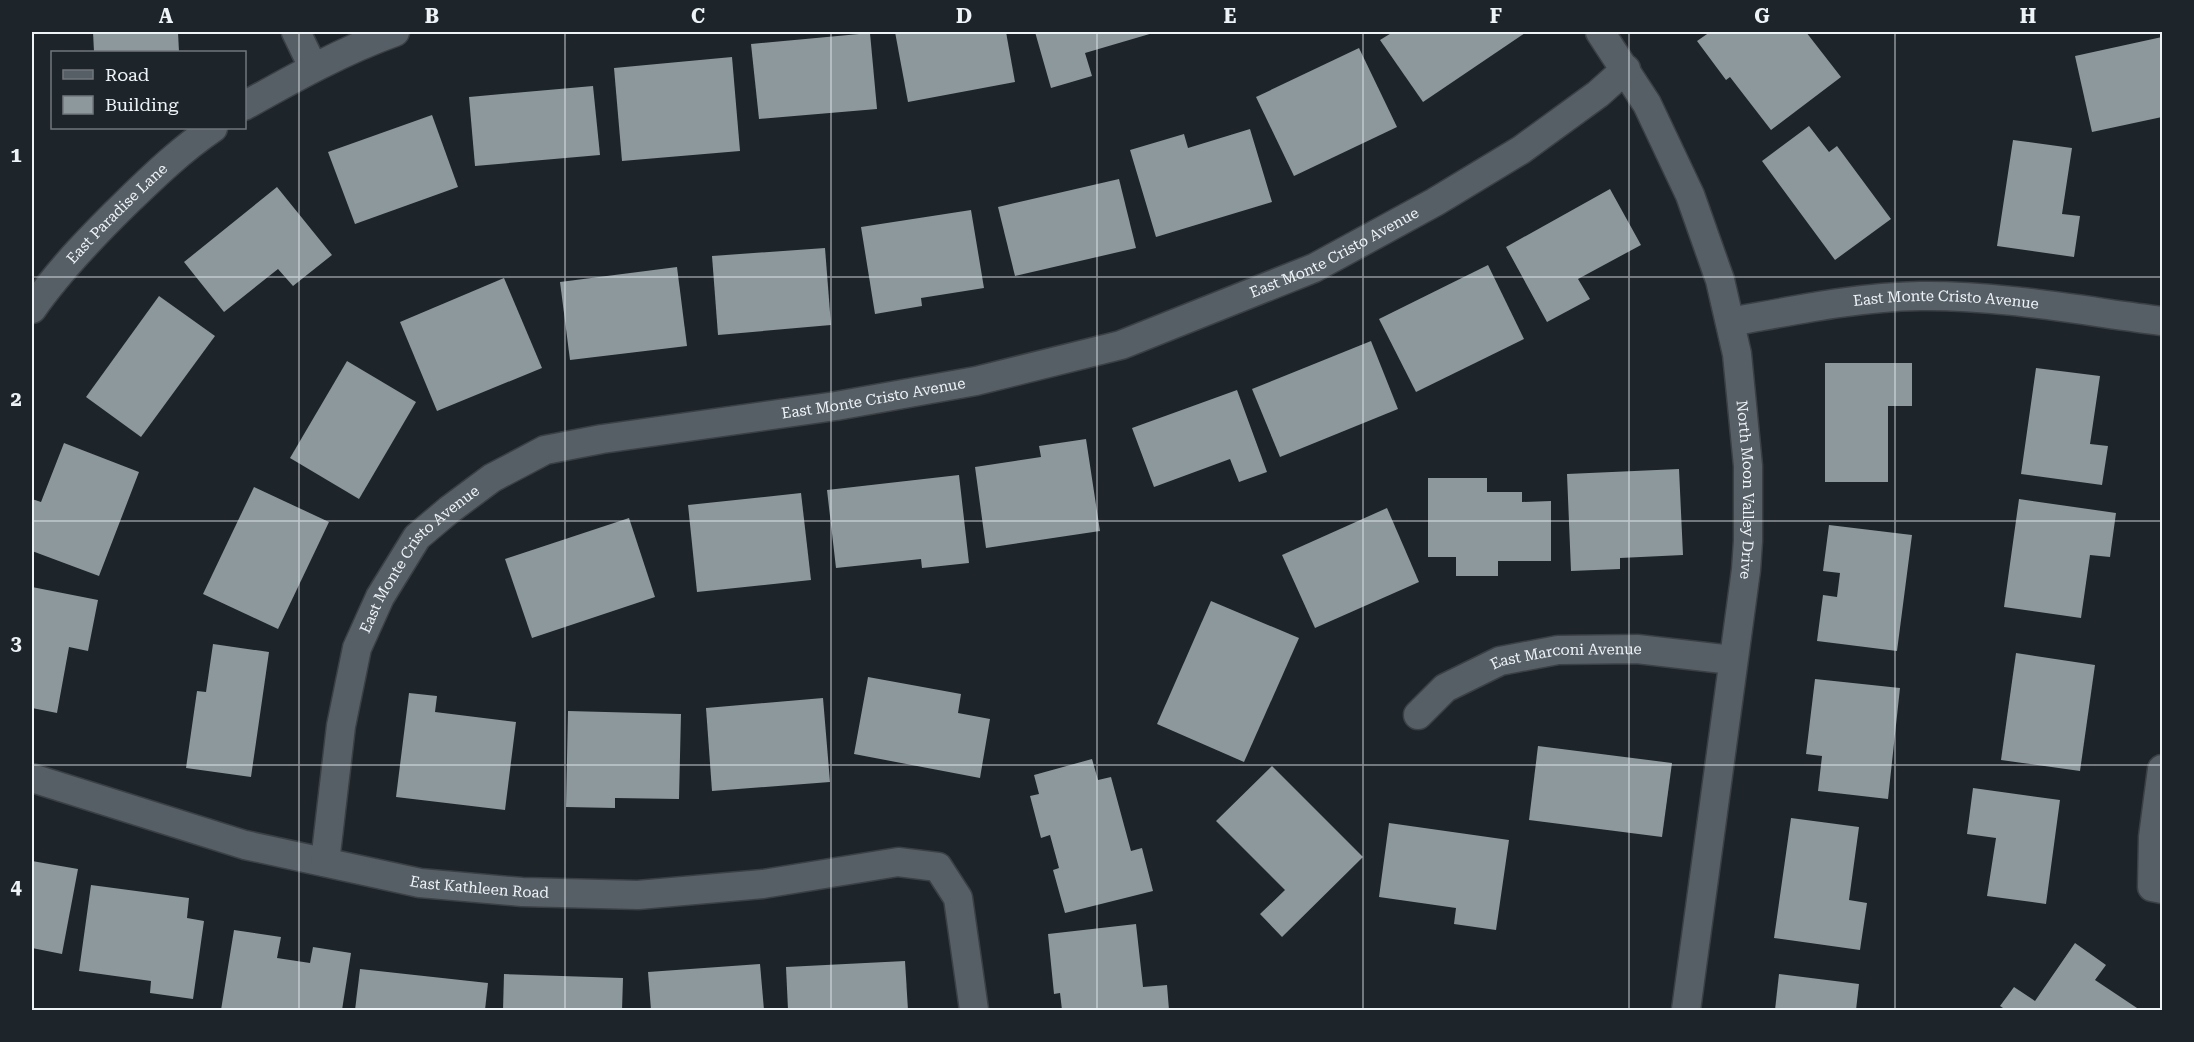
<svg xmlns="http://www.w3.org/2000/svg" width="2194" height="1042" font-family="'Roboto Serif',serif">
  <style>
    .building { fill: #8c989b }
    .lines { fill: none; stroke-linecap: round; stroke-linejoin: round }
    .minor-casing { stroke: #3b4045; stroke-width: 31 }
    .minor { stroke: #575f66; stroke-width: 28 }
    .grid { fill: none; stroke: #eef3f7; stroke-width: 1.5; stroke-opacity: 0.55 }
    .labels { text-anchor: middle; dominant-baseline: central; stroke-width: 6; stroke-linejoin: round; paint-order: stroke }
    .street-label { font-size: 15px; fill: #eef3f7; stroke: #1d242a }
    .neatline { fill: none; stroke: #eef3f7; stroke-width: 2 }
    .grid-label { font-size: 20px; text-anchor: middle; font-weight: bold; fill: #eef3f7 }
  </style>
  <rect width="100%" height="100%" fill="#1d242a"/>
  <g class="building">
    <polygon points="93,32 178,32 179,52 94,52"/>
    <polygon points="895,32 1006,32 1015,82 908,102"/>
    <polygon points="1035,32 1153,32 1153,33 1085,53 1092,76 1051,88"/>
    <polygon points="1393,32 1524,32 1525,33 1423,102 1380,40"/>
    <polygon points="1710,32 1806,32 1841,77 1771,130 1730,77 1726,80 1697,41"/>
    <polygon points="870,33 877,109 759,119 751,44"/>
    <polygon points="2162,37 2162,117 2092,132 2075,56"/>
    <polygon points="1359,48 1397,127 1294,176 1256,97"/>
    <polygon points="732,57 740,151 622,161 614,68"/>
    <polygon points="593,86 600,155 475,166 469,97"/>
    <polygon points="432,115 458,187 355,224 328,152"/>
    <polygon points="1809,126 1829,152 1837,146 1891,219 1835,260 1762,161"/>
    <polygon points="1250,129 1272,202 1156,237 1130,150 1184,134 1188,148"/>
    <polygon points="2013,140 2072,148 2062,214 2080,216 2074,257 1997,246"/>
    <polygon points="1119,179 1136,248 1015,276 998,207"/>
    <polygon points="277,187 332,255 293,286 278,269 224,312 184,262"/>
    <polygon points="1610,189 1641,245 1578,279 1590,299 1547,322 1506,247"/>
    <polygon points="971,210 984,288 921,298 922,306 875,314 861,227"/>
    <polygon points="825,248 831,325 718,335 712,256"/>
    <polygon points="1488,265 1524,339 1416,392 1379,319"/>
    <polygon points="677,267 687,346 570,360 560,282"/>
    <polygon points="504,278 542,368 437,411 400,322"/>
    <polygon points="159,296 215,336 141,437 86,397"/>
    <polygon points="1371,341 1398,409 1280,457 1252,389"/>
    <polygon points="347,361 416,402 359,499 290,458"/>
    <polygon points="1825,363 1912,363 1912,406 1888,406 1888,482 1825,482"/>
    <polygon points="2036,368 2100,376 2090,444 2108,446 2102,485 2021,474"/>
    <polygon points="1237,390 1267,472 1239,482 1230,459 1154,487 1132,428"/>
    <polygon points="1086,439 1100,531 986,548 975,467 1041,457 1039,446"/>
    <polygon points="64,443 139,472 99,576 32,551 32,499 41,502"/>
    <polygon points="1679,469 1683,555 1620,558 1620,569 1571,571 1567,474"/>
    <polygon points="959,475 969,563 922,568 921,559 836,568 827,490"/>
    <polygon points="1428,478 1487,478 1487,492 1522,492 1522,502 1551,501 1551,561 1498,561 1498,576 1456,576 1456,557 1428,557"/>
    <polygon points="254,487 329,522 278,629 203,594"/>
    <polygon points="801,493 811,580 697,592 688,505"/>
    <polygon points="2019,499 2116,513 2110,557 2090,555 2081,618 2004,607"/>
    <polygon points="1387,508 1419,582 1315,628 1282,555"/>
    <polygon points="629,518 655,597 532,638 505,559"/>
    <polygon points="1829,525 1912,535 1897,651 1817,641 1823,595 1837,597 1840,573 1823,571"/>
    <polygon points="32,587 98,600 88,651 69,647 57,713 32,708"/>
    <polygon points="1211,601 1299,638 1244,762 1157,724"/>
    <polygon points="213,644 269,652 251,777 186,768 197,691 206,692"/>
    <polygon points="2016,653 2095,665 2080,771 2001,760"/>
    <polygon points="868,677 961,694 958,713 990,719 980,778 854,754"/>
    <polygon points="1815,679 1900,688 1888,799 1818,791 1822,756 1806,754"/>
    <polygon points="409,693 437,696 435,712 516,722 505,810 396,797"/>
    <polygon points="823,698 830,782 712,791 706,708"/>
    <polygon points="568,711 681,714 679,799 615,798 615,808 566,807"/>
    <polygon points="1538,746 1672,763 1662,837 1529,820"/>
    <polygon points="1092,759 1098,780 1111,777 1131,851 1142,848 1153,891 1065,913 1053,870 1059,868 1050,835 1041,838 1030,796 1039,794 1034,775"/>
    <polygon points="1272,766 1363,857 1282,937 1260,914 1285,890 1216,821"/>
    <polygon points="1973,788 2060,800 2046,904 1987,896 1996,838 1967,834"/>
    <polygon points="1791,818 1859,827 1849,900 1867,903 1860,950 1774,938"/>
    <polygon points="1389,823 1509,840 1496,930 1454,924 1456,908 1379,897"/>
    <polygon points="32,861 78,869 62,954 32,948"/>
    <polygon points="91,885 189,898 187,918 204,921 193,999 150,993 151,981 79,971"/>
    <polygon points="1136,924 1143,987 1167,985 1169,1010 1062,1010 1060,993 1054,994 1048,934"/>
    <polygon points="234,930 281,937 277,958 310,963 313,947 351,953 342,1010 221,1010"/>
    <polygon points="2075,943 2106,965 2095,980 2140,1010 2006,1010 2000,1006 2014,987 2035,1001"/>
    <polygon points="905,961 908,1010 788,1010 786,967"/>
    <polygon points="760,964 764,1010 651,1010 648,972"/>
    <polygon points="360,969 488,983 485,1010 355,1010"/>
    <polygon points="504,974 623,978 622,1010 503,1010"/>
    <polygon points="1779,974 1859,984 1856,1010 1775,1010"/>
  </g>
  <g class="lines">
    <g class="minor-casing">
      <g id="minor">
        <polyline points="296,32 313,67"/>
        <path id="s1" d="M1600,32L1647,104L1690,195L1720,280L1737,354L1748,466V541L1746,570L1686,1010"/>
        <path d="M244,106C294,78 342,51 395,32"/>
        <path id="s2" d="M32,309C60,269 94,234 129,200C157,173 181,150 213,128"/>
        <path id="s3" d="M1730,322C1792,311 1856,297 1920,296C2001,295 2083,311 2162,321"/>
        <path id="s4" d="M1418,715L1445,688L1500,661L1558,650L1637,649L1732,660"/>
        <polyline points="2162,769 2153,837 2152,887 2162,889"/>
        <path id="s5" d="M32,778L245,845L420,883L522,892L638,895L763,884L898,862L938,867L958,898L974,1010"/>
        <path id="s6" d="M325,862L341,726L357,648L380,597L417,537L449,510L492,478L545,450L602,439L836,406L976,381L1121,345L1314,268L1435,202L1521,150L1598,94L1626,69"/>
      </g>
    </g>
    <use href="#minor" class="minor"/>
  </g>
  <path class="grid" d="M299,32V1010M565,32V1010M831,32V1010M1097,32V1010M1363,32V1010M1629,32V1010M1895,32V1010M32,277H2162M32,521H2162M32,765H2162"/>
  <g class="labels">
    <g class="street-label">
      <text stroke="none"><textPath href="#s2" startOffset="128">East Paradise Lane</textPath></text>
      <text stroke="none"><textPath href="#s6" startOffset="1317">East Monte Cristo Avenue</textPath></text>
      <text stroke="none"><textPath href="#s3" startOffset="218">East Monte Cristo Avenue</textPath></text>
      <text stroke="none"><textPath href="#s6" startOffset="831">East Monte Cristo Avenue</textPath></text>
      <text stroke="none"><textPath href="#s1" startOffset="489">North Moon Valley Drive</textPath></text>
      <text stroke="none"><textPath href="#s6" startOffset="327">East Monte Cristo Avenue</textPath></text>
      <text stroke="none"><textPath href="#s4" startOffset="166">East Marconi Avenue</textPath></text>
      <text stroke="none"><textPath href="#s5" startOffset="462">East Kathleen Road</textPath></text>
    </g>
  </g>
  <rect width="2194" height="1042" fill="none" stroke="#1d242a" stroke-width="66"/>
  <rect x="51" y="51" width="195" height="78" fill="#1d242a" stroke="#71777c" stroke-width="1.5"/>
  <rect x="63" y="70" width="30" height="9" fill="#575f66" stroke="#71777c" stroke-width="1.5"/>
  <text x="105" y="81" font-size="18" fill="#eef3f7">Road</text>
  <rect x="63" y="96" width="30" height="18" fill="#8c989b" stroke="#71777c" stroke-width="1.5"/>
  <text x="105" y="111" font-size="18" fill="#eef3f7">Building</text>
  <rect x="33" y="33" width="2128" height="976" class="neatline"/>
  <g class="grid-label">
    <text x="166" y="23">A</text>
    <text x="432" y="23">B</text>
    <text x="698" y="23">C</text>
    <text x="964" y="23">D</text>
    <text x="1230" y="23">E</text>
    <text x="1496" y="23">F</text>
    <text x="1762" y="23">G</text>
    <text x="2028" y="23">H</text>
    <text x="16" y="162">1</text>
    <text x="16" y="406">2</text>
    <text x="16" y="650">3</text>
    <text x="16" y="894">4</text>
  </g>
</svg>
